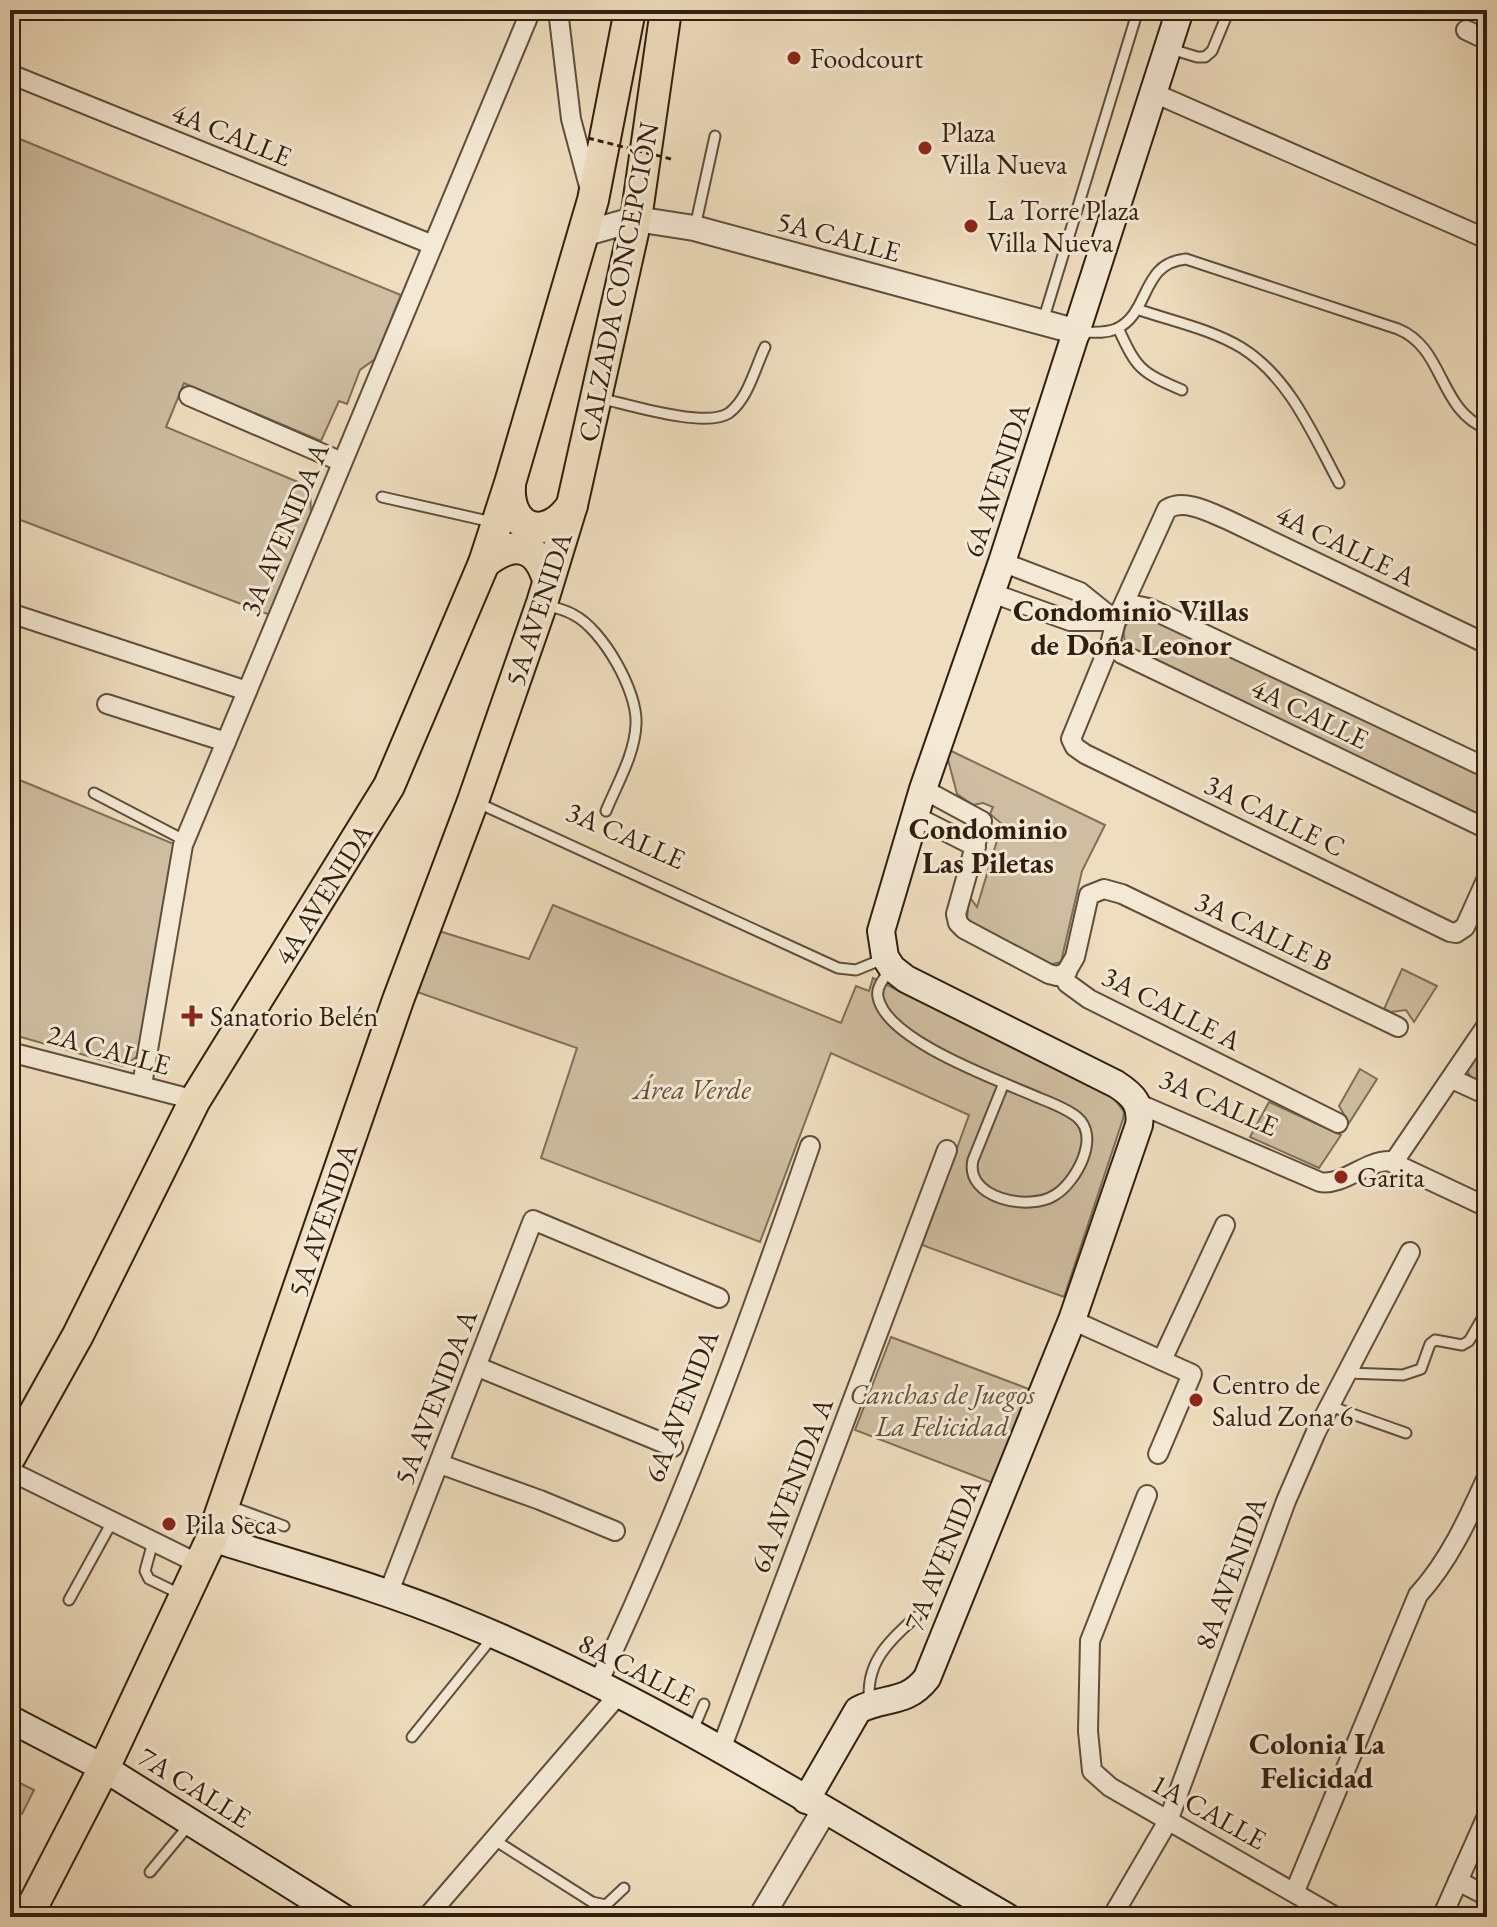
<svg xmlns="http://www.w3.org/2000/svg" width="1497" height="1927" font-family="'EB Garamond',serif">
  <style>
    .green { fill: #cebda0; stroke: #7f6e58; stroke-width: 2 }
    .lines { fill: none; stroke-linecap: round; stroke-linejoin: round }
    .service-casing { stroke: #604e3b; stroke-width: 13 }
    .minor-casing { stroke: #604e3b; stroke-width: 22 }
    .tertiary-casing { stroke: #604e3b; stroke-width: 28 }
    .secondary-casing { stroke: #301f0f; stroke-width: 30 }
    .primary-casing { stroke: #301f0f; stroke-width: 34 }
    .service { stroke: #f4e9d5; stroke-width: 9 }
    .minor { stroke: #f4e9d5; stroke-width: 18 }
    .tertiary { stroke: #f4e9d5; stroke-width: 24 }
    .secondary { stroke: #f4e9d5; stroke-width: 26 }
    .primary { stroke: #eeddbe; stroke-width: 30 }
    .path-bridge { stroke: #301f0f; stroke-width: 3; stroke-dasharray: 6 4; stroke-linecap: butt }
    .poi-dot { fill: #8f2418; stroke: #f4e9d5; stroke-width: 3 }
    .labels { text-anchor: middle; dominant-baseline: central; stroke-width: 6; stroke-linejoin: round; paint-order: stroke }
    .poi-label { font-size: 28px; fill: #301f0f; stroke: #f4e9d5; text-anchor: start }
    .street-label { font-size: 28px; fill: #301f0f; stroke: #f4e9d5 }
    .park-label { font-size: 28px; font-style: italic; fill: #5f4e3a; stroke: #f4e9d5 }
    .neighbourhood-label { font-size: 30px; font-weight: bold; fill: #301f0f; stroke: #f4e9d5 }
  </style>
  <rect width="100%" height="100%" fill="#eeddbe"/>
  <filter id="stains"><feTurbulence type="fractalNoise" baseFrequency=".0025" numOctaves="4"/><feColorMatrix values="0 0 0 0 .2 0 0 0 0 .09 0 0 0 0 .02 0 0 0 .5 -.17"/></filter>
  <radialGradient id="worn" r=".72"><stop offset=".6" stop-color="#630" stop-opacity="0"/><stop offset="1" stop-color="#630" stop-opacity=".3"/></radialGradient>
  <g class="green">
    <polygon points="10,135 401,295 375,359 360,370 347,404 339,401 321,441 184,383 166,427 310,487 311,515 270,615 10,516"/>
    <path d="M1135,613H1140L1487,776V821L1132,650C1118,638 1124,624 1135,613Z"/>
    <polygon points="945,748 1105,825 1082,871 1061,962 1048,965 967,921 969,896 977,907 1002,824 990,814 993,807 983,803 973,805 957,794"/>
    <polygon points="10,776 174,844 138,1056 123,1066 10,1034"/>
    <polygon points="553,905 841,1023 856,986 869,991 873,978 1113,1097 1124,1112 1123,1119 1064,1297 922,1245 969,1115 831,1053 760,1242 541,1158 577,1048 417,992 439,931 529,959"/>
    <polygon points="1402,969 1437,986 1414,1022 1406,1010 1391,1012 1384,1009"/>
    <polygon points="1487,1039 1487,1087 1473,1080 1467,1071"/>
    <polygon points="1360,1069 1377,1079 1349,1123 1339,1106"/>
    <polygon points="1269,1102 1341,1135 1319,1168 1250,1137"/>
    <polygon points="891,1337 1029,1389 993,1483 855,1430"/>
    <polygon points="10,1778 34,1790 22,1814 10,1808"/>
  </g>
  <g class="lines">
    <g class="service-casing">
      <g id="service">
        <polyline points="1171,49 1197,57 1205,57 1212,51 1229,10"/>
        <polyline points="695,227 715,136"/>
        <path d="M1137,309C1171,321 1211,329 1242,348C1290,378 1313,435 1339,483"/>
        <polyline points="1043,321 1138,10"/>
        <path d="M1118,328C1137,369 1140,372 1182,390"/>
        <path d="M1078,332C1090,332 1104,334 1116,329C1151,313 1140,263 1186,259L1398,329C1445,348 1438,410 1487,429"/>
        <path d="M599,398C627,404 706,429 729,413C748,399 755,368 765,347"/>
        <polyline points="382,497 492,522"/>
        <path d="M545,604C555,608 566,610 574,615C603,630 638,692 636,724C635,754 617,784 606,811"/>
        <polyline points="94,793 184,840"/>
        <polyline points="476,802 838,968 856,970 883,959"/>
        <path d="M890,971C884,978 876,987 878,997C886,1041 1001,1081 1039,1098C1052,1103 1067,1109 1077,1117C1101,1137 1076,1182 1055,1195C1029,1212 964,1198 973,1160L1004,1083"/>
        <polyline points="1348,1373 1403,1375 1421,1369 1430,1344 1435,1340 1462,1345 1469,1341 1487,1310"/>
        <polyline points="1330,1406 1406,1433"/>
        <polyline points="227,1505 284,1526"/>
        <polyline points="153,1542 145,1571 149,1579 182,1595"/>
        <polyline points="69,1600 112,1522"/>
        <path d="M870,1704C864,1665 888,1641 916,1617"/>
        <polyline points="693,1730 704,1704"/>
        <polyline points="412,1737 492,1638"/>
        <polyline points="493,1839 592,1902 606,1905 624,1888"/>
        <polyline points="150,1872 189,1825"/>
      </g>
    </g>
    <g class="minor-casing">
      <g id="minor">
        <polyline points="558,10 571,119 590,190"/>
        <polyline points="1466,30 1487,40"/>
        <polyline points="10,74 433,245"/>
        <polyline points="1154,93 1487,239"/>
        <polyline points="189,396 342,462"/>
        <polyline points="1002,562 1080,592 1116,621"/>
        <polyline points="992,593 1070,621 1116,621"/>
        <polyline points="1122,609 1134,605 1149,608 1487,768"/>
        <polyline points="10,613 247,691"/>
        <polyline points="1110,644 1122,654 1487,829"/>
        <path d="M1487,644L1228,520C1211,513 1185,498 1167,509L1116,621L1110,644L1071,739L1075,747L1085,754L1450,932L1456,933L1465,927L1487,878"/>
        <polyline points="107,704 226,742"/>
        <polyline points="923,789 982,821 956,914 958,923 964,929 1049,974 1057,976 1067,972"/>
        <polyline points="915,816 976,847"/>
        <polyline points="10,1052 195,1100"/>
        <polyline points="1452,1079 1487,1095"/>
        <polyline points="142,1085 183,845 531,10"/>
        <path d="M1137,1103L1320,1182C1343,1186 1365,1161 1389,1161L1487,1207"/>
        <polyline points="1338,1123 1089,999 1067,983 1064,976 1075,957 1089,895 1104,889 1122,894 1398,1027"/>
        <polyline points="1393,1163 1487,1025"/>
        <polyline points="1072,1320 1192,1374 1158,1454"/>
        <polyline points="1162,1360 1225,1225"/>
        <polyline points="478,1367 673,1447"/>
        <polyline points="440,1464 540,1500 615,1531"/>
        <polyline points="10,1471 199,1564"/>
        <polyline points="1147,1495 1090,1641 1088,1731 1092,1771 1110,1787 1336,1917"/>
        <polyline points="388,1594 533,1220 719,1298"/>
        <path d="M598,1683C681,1509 747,1328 810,1146"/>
        <polyline points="721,1749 947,1150"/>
        <polyline points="1458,1881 1487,1896"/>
        <path d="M1295,1891L1418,1595C1449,1561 1468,1519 1487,1477"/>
        <polyline points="427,1917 619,1694"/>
        <polyline points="1112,1917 1168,1821 1286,1501 1316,1432 1410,1252"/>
        <polyline points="1442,1917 1487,1816"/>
      </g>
    </g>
    <g class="tertiary-casing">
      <g id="tertiary">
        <polyline points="583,234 636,219 694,228 1078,332"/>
        <polyline points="761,1917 824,1811"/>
      </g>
    </g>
    <g class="secondary-casing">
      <g id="secondary">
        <path d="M212,1538C294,1564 379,1587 459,1620C651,1698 827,1813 1007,1917"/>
        <polyline points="10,1719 104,1768 342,1917"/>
        <path d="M806,1800L858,1710C885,1696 906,1705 927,1678L1072,1320L1139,1125C1142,1104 1133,1095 1116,1084L906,979L892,968L885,957L881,931L923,789L1002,562L1180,10"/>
      </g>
    </g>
    <g class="primary-casing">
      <g id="primary">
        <path d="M510,485C507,531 547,543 572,505"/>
        <path d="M484,563C513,540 537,543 548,580"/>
        <polyline points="10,1457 78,1335 195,1100 389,786 484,563 510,483 593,200 630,10"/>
        <polyline points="27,1917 104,1768 212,1538 398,1000 473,801 542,603 572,505 636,219 666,10"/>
      </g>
    </g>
    <use href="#service" class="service"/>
    <use href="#minor" class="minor"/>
    <use href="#tertiary" class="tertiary"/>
    <use href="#secondary" class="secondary"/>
    <use href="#primary" class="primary"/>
    <polyline class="path-bridge" points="588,138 671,159"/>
  </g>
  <g class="poi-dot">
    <circle cx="794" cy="58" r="8"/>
    <circle cx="925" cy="148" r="8"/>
    <circle cx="971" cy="226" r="8"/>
    <path d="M188 1004h8v8h8v8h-8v8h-8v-8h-8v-8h8z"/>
    <circle cx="1341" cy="1177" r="8"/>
    <circle cx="1196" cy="1400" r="8"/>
    <circle cx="169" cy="1524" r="8"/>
  </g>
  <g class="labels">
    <g class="poi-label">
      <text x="810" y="58">Foodcourt</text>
      <text x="941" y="132">Plaza<tspan x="941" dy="32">Villa Nueva</tspan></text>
      <text x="987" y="210">La Torre Plaza<tspan x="987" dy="32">Villa Nueva</tspan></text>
      <text x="210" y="1016">Sanatorio Belén</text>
      <text x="1357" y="1177">Garita</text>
      <text x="1212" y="1384">Centro de<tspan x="1212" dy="32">Salud Zona 6</tspan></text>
      <text x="185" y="1524">Pila Seca</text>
    </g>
    <g class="street-label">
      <text transform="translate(232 134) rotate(22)">4A CALLE</text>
      <text transform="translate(839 236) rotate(15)">5A CALLE</text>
      <text transform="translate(618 282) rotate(-79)">CALZADA CONCEPCIÓN</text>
      <text transform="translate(996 480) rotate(-72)">6A AVENIDA</text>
      <text transform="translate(284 529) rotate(-67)">3A AVENIDA A</text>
      <text transform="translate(1346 545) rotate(26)">4A CALLE A</text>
      <text transform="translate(538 609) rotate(-72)">5A AVENIDA</text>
      <text transform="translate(1310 713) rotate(26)">4A CALLE</text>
      <text transform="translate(1275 815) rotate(26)">3A CALLE C</text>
      <text transform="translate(626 835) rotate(24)">3A CALLE</text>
      <text transform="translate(323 894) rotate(-58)">4A AVENIDA</text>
      <text transform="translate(1264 931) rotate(26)">3A CALLE B</text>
      <text transform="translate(1172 1008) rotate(27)">3A CALLE A</text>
      <text transform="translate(109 1049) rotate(15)">2A CALLE</text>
      <text transform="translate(1219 1102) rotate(24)">3A CALLE</text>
      <text transform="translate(322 1220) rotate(-71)">5A AVENIDA</text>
      <text transform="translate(435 1397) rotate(-69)">5A AVENIDA A</text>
      <text transform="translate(681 1406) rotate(-69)">6A AVENIDA</text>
      <text transform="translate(791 1485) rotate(-69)">6A AVENIDA A</text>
      <text transform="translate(942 1555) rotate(-68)">7A AVENIDA</text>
      <text transform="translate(1230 1573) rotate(-70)">8A AVENIDA</text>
      <text transform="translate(637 1669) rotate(27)">8A CALLE</text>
      <text transform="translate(195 1787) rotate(32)">7A CALLE</text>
      <text transform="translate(1209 1811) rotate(29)">1A CALLE</text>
    </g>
    <g class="park-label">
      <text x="692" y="1089">Área Verde</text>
      <text x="942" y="1394">Canchas de Juegos<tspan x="942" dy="32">La Felicidad</tspan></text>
    </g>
    <g class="neighbourhood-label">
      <text x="1131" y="610">Condominio Villas<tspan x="1131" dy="34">de Doña Leonor</tspan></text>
      <text x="988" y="828">Condominio<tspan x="988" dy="34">Las Piletas</tspan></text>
      <text x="1317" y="1743">Colonia La<tspan x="1317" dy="34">Felicidad</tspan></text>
    </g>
  </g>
  <rect width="1497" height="1927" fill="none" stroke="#eeddbe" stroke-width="40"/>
  <rect x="12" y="12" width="1473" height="1903" fill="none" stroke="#301f0f" stroke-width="4"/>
  <rect x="20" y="20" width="1457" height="1887" fill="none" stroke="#301f0f" stroke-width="2"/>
  <rect width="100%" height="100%" filter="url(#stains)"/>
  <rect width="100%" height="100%" fill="url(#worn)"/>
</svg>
